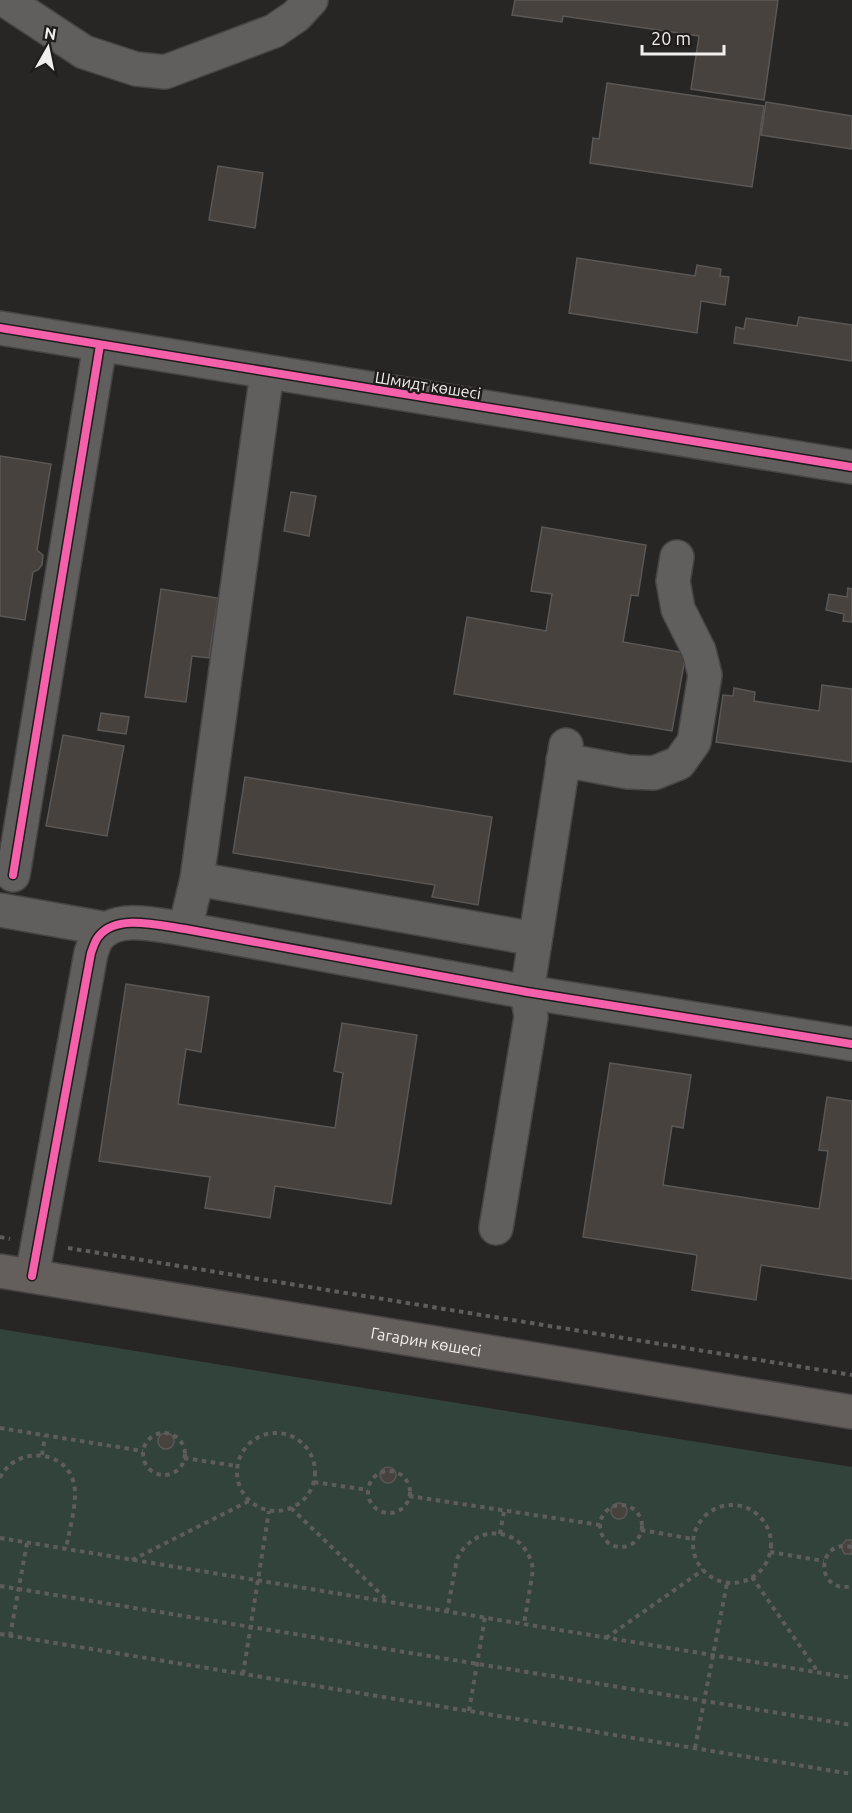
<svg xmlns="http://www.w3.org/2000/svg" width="852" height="1813" font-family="Ubuntu,sans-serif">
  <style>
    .green { fill: #32433b }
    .building { fill: #48423f; stroke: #595856; stroke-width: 1.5 }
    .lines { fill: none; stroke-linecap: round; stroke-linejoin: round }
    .minor-casing { stroke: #464444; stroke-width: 36 }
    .major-casing { stroke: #464444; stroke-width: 36 }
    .path { stroke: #5e5c5c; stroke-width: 4; stroke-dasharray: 4.5 4.5; stroke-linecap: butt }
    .minor { stroke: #605f5e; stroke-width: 33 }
    .major { stroke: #645e5c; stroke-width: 33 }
    .cycleway-casing { stroke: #201c1b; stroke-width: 11 }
    .cycleway { stroke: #f560ab; stroke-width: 8 }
    .labels { text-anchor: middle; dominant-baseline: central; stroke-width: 5; stroke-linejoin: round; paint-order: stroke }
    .street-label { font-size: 16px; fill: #f1efee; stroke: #201c1b }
  </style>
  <rect width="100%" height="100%" fill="#282625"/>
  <polygon class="green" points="0,1329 852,1467 852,1813 0,1813"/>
  <g class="building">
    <polygon points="515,0 778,0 764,100 691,89 699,36 563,16 562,22 512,15"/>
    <polygon points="607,83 764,106 752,187 590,163 593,138 599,139"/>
    <polygon points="766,102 852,116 852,149 761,135"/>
    <polygon points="218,166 263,173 255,228 209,220"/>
    <polygon points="577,258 695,276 697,265 721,269 720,276 729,277 725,305 701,301 697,333 569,313"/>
    <polygon points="799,317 852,325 852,361 734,343 736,327 744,329 746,318 797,326"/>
    <polygon points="0,456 51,464 37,550 43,555 42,565 38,570 33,572 25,620 0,616"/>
    <polygon points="291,492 316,496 309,536 284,531"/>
    <polygon points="542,527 646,545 638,596 631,595 623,642 686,653 672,731 454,694 467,617 546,631 552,594 531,591"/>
    <polygon points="848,588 852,589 852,622 843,621 844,614 826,610 829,594 847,597"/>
    <polygon points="161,589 218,598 209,658 192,656 186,702 145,697"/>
    <polygon points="822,685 852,689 852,762 716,742 723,695 733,696 734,688 755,692 754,701 819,711"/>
    <polygon points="101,713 129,717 126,734 98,730"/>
    <polygon points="63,735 124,746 107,836 46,826"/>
    <polygon points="245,777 492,817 478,905 432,897 435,885 233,853"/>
    <polygon points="126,984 209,997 201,1052 186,1049 178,1104 335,1128 343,1073 334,1071 342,1023 417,1035 391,1204 275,1186 270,1218 205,1208 210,1177 99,1161"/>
    <polygon points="610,1063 691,1075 683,1128 672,1126 663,1185 819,1209 828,1151 819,1150 827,1097 852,1101 852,1279 761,1265 756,1300 692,1290 697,1255 583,1237"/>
    <circle cx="166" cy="1441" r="8"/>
    <circle cx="388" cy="1475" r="8"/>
    <circle cx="619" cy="1511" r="8"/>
    <polygon points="846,1540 852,1540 852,1554 845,1554 842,1550 842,1545"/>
  </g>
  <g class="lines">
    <g class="minor-casing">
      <g id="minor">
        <polyline points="5,0 84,52 136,69 165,72 274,31 296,16 311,0"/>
        <polyline points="0,328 852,467"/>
        <polyline points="563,760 628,772 654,773 679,763 694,742 705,675 699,651 678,609 673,581 677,557"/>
        <polyline points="13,875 100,345"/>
        <polyline points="197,879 535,939"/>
        <polyline points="0,910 107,929"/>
        <polyline points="185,929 197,879 267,372"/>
        <polyline points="496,1228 531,1017 527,992 566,745"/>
        <path d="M32,1276L91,953C93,948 95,940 99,936C117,913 161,926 185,929L527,992L852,1044"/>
      </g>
    </g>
    <g class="major-casing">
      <g id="major">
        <path id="s1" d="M0,1271L852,1412"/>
      </g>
    </g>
    <g class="path">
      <polyline points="0,1237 10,1239"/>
      <polyline points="68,1248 852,1375"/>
      <polyline points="0,1428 143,1451"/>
      <circle cx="276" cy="1472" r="39"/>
      <circle cx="164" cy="1454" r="21"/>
      <polyline points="42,1455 45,1436"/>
      <polyline points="184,1458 237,1466"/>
      <circle cx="389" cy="1492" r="21"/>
      <path d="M0,1478C15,1446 66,1448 74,1484C78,1501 69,1531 66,1549"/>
      <polyline points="314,1482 368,1490"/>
      <polyline points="409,1496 600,1525"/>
      <circle cx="732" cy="1544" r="39"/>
      <circle cx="621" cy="1526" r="21"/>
      <polyline points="291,1508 388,1601"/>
      <polyline points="641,1530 693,1539"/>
      <polyline points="500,1534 504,1511"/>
      <polyline points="0,1538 852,1678"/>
      <path d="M852,1547C815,1538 815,1595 852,1586"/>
      <polyline points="770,1552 824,1561"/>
      <polyline points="132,1560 249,1501"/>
      <polyline points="752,1577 818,1672"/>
      <polyline points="0,1586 852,1725"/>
      <path d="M447,1612L457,1559C476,1520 527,1527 533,1570L524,1624"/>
      <polyline points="0,1634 852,1774"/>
      <polyline points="10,1636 27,1543"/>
      <polyline points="606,1638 703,1570"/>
      <polyline points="243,1674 269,1511"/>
      <polyline points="469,1711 485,1617"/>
      <polyline points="695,1748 727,1583"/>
    </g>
    <use href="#minor" class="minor"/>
    <use href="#major" class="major"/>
    <g class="cycleway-casing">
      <g id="cycleway">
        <polyline points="0,328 852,467"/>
        <polyline points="13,875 100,345"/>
        <path d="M32,1276L91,953C93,948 95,940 99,936C117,913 161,926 185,929L527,992L852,1044"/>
      </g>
    </g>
    <use href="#cycleway" class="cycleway"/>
  </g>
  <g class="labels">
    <g class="street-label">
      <text transform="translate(428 385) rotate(9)">Шмидт көшесі</text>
      <text stroke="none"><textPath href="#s1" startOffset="432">Гагарин көшесі</textPath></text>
    </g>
  </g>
  <g transform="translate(48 48) rotate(9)" stroke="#201c1b" stroke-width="4.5" paint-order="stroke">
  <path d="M0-4.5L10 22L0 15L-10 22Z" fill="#f1efee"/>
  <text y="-9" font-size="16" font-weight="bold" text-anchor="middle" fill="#f1efee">N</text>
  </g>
  <path d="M642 45v9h82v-9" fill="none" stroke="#f1efee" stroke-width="3"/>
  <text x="651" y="45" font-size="18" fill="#f1efee" stroke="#201c1b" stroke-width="4.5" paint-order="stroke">20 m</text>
</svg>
